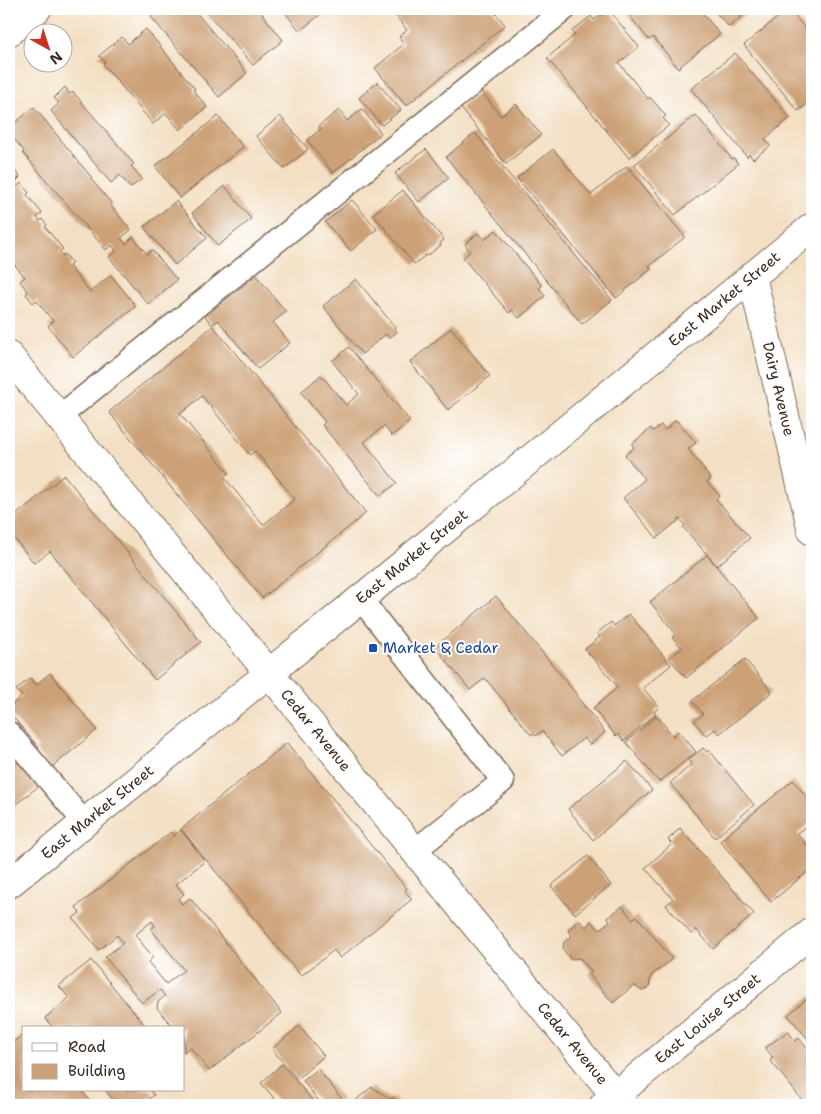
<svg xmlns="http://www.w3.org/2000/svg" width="821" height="1114" font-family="'Shantell Sans',sans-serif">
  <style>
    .building { fill: #cca177; fill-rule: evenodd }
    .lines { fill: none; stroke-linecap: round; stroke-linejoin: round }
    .service-casing { stroke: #7b6958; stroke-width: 25 }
    .minor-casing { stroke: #7b6958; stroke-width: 30 }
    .tertiary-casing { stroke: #7b6958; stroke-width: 30 }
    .service { stroke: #fff; stroke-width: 22 }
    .minor { stroke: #fff; stroke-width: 28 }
    .tertiary { stroke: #fff; stroke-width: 28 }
    .transit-dot { fill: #1a4fb4; stroke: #fff; stroke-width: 2 }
    .labels { text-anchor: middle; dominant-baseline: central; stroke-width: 4; stroke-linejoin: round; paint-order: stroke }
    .street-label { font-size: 15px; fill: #3b2a1e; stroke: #fff }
    .transit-label { font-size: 15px; fill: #164399; stroke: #fff; text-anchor: start }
  </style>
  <rect width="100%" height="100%" fill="#fff"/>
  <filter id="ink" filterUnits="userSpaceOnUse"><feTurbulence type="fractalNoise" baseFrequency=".02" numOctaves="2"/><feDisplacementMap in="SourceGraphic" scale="10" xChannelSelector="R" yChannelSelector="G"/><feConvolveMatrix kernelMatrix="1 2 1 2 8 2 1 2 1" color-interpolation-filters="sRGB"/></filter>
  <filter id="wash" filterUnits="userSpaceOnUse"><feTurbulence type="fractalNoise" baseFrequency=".0096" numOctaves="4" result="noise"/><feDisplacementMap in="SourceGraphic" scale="20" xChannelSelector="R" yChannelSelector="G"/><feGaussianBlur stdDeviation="1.12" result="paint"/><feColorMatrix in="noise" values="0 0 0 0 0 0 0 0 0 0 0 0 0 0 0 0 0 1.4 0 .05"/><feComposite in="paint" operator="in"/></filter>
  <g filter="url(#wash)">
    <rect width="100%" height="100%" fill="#f3dfc3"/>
    <g id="blocks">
      <g class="building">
        <polygon points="161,9 193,9 247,73 219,97 151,17"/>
        <polygon points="212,9 258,9 283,40 253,65 207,13"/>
        <polygon points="282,9 318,9 322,13 300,31"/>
        <polygon points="390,9 492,9 505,25 406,106 375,68 404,44 399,37 407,30"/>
        <polygon points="608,9 639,47 619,63 648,99 650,97 666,116 663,118 669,125 629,158 547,58 575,35 572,31 591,16 594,20"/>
        <polygon points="624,9 699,9 720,34 678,68 653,37 649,40"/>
        <polygon points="713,9 751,9 729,27"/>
        <polygon points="788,9 812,36 812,100 798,111 744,45"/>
        <polygon points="146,29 195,89 193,90 207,107 180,130 166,113 153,124 103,64 105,62 99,56 122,37 128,44"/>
        <polygon points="735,53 790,118 765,139 770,146 753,159 749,154 747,157 691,89"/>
        <polygon points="377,82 401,110 382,125 359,98"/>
        <polygon points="65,87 70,94 73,92 134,164 131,166 142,179 130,188 120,175 111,183 51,111 59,103 54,98"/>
        <polygon points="481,91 501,116 516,104 541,135 506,164 461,108"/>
        <polygon points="34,107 92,178 91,179 112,204 110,205 131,230 121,238 126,244 133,237 147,254 152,250 177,280 148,304 109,257 116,251 112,245 106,250 23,153 24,151 9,133 9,128"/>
        <polygon points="362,109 381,133 333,173 307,140 321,129 319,126 339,110 347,121"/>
        <polygon points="696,115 732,159 734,158 738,164 675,215 634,165"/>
        <polygon points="218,116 243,147 180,198 155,166"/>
        <polygon points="280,116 308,149 284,169 256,136"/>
        <polygon points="475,133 612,300 582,324 446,157"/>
        <polygon points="426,149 449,178 419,202 395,173"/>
        <polygon points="553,149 591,195 627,166 685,237 649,266 651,269 616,298 517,178"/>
        <polygon points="9,163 20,177 15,182 18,186 21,183 29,193 27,195 42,213 37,217 40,221 42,219 47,225 45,227 63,249 59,252 63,256 65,254 72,263 69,266 90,292 111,275 136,306 73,357 48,326 53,321 36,300 33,303 26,294 28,292 20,281 25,277 15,265 12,268 9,263"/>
        <polygon points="225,186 251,219 218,246 192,213"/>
        <polygon points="403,190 444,240 440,243 441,245 427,256 426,255 414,264 373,214"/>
        <polygon points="352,200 377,229 351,251 325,222"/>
        <polygon points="176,201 207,238 175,265 144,227"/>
        <polygon points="496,230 542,286 539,288 545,296 519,318 512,310 509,313 463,258 470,251 465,244 478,233 484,240"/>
        <polygon points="256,275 286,312 273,322 290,343 258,369 218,320 212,325 205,316"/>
        <polygon points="356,279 395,327 394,328 397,332 389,338 386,334 362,354 323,306"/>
        <path d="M213,326L366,513L262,598L109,412ZM202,396L250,455L255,451L295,499L263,525L224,477L229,473L180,414Z"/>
        <polygon points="451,328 490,376 448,410 410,362"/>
        <polygon points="349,347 410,421 392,436 384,426 364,442 397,483 380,496 322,425 325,422 301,392 321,375 346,405 359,394 332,361"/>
        <polygon points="676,420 696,443 688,449 704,469 704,470 711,479 707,482 720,496 716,499 750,538 717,566 683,527 685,525 680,519 657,538 623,498 645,479 625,455 634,448 632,444 651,428 653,431 661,425 665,430"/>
        <polygon points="64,475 201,642 155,680 50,551 34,563 9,532 9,521"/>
        <polygon points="707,555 759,618 686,678 669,658 682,648 672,637 676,634 650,602"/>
        <polygon points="496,596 578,696 577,697 605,732 590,745 584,738 562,756 542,731 536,736 533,733 531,735 485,678 470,690 435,647"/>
        <polygon points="629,614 671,665 643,688 659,707 654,712 656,714 624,741 618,734 616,736 593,708 618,687 585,649 600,637 597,633 611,622 614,626"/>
        <polygon points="745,659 772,692 719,734 715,729 706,736 694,721 703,714 692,701"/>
        <polygon points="50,673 97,730 51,768 36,750 39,748 9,712 9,707 22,696 16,690 30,678 36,685"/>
        <polygon points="657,716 673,736 679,731 696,752 659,782 626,742"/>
        <polygon points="287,743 407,889 405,891 412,899 340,958 334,950 301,976 181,829"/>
        <polygon points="703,748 707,752 709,750 754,805 715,838 670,783 692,764 688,760"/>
        <polygon points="20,761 40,785 9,810 9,770"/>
        <polygon points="627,761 652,790 593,840 568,809"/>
        <polygon points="793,780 810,801 808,803 812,809 812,821 797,833 812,852 812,868 771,902 720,841"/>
        <polygon points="680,828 754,914 713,949 696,929 691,934 666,905 673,899 645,868 672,844 668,840"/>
        <path d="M181,830L205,861L176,884L184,894L178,899L182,904L190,898L282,1013L209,1071L190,1047L184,1052V1028H174L157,1008L158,1002L165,996L160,990L142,1003L105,957L123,943L117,935L99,950L73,918L80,913L76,907L171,832L174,836ZM152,921L155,926L151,929L184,970L166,984L148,962L153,957L135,935Z"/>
        <polygon points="588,856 611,885 575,914 551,886"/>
        <polygon points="622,906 632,919 637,916 672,959 651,976 649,987 644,990 640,990 634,985 613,1003 589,974 592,972 580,958 570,959 563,949 564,942 572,936 568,930 579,920 586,927 591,921 599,930 610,921 608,918"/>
        <polygon points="91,960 147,1028 53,1028 45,1018 69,998 59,986"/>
        <polygon points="812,994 812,1044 788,1015"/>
        <polygon points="299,1026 324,1056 297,1079 272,1049"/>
        <polygon points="788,1031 795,1041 799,1038 812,1055 812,1105 806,1105 770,1060 773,1057 765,1048"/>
        <polygon points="24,1033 24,1090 81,1090 93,1105 9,1105 9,1046"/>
        <polygon points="282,1064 316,1105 280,1105 261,1083"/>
        <polygon points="318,1069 342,1099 335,1105 322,1105 303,1081"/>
        <polygon points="372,1087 390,1099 393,1097 400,1105 350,1105"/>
        <polygon points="105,1090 150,1090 154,1095 141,1105 117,1105"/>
      </g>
    </g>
  </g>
  <g filter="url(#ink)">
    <use href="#blocks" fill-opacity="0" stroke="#7b6958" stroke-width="1"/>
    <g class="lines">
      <g class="service-casing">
        <g id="service">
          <polyline points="59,417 565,9"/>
          <polyline points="360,598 503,781 414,851"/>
          <polyline points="9,733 84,822"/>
        </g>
      </g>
      <g class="minor-casing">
        <g id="minor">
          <polyline points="9,32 37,9"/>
          <path id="s1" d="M752,276L812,531"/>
          <path id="s2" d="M9,356L623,1105"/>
          <path id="s3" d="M604,1105L812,932"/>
        </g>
      </g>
      <g class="tertiary-casing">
        <g id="tertiary">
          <path id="s4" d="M9,884L375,587L812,227"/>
        </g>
      </g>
      <use href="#service" class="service"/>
      <use href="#minor" class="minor"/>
      <use href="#tertiary" class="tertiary"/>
    </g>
  </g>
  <rect class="transit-dot" x="368" y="643" width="10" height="10" rx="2.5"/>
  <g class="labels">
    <g class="street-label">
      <text stroke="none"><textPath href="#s4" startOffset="924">East Market Street</textPath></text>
      <text stroke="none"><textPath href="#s1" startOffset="116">Dairy Avenue</textPath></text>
      <text stroke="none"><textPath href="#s4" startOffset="519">East Market Street</textPath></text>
      <text stroke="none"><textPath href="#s2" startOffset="484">Cedar Avenue</textPath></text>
      <text stroke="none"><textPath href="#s4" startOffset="114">East Market Street</textPath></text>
      <text stroke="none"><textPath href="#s3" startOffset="135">East Louise Street</textPath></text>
      <text stroke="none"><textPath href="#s2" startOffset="889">Cedar Avenue</textPath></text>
    </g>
    <g class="transit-label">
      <text x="383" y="648">Market &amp; Cedar</text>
    </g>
  </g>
  <rect width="821" height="1114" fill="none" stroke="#fff" stroke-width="30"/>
  <rect x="22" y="1026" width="162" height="65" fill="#ffffff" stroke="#b1aaa5"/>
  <rect x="32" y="1043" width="25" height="8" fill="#ffffff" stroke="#b1aaa5"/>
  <text x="68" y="1052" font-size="15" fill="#3b2a1e">Road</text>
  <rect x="32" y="1064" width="25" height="15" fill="#cca177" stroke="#b1aaa5"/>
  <text x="68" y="1076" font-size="15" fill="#3b2a1e">Building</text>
  <g transform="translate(48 48) rotate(141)"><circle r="24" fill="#ffffff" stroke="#b1aaa5"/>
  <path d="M0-4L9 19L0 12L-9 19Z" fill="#c8321e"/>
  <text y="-8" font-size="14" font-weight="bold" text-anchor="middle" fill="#3b2a1e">N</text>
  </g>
</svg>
